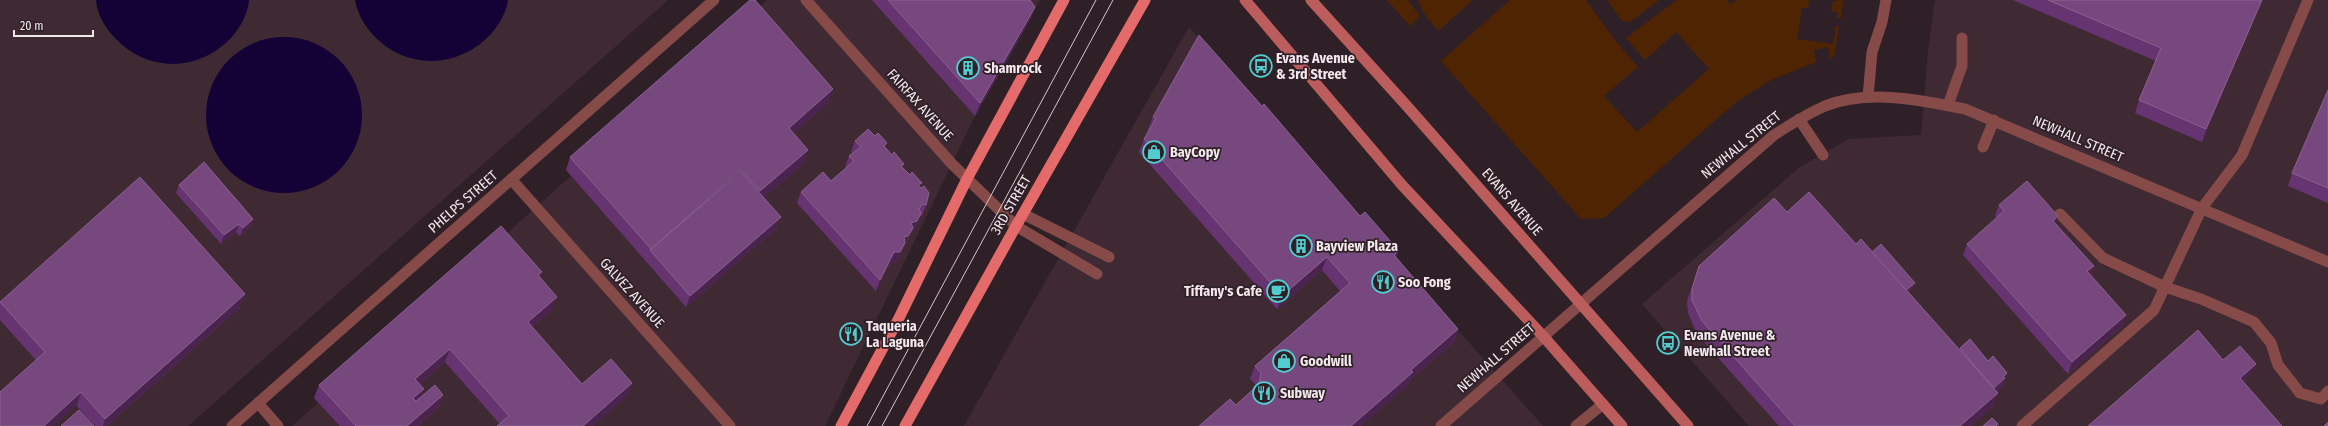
<svg xmlns="http://www.w3.org/2000/svg" width="2328" height="426" font-family="'Fira Sans Condensed',sans-serif">
  <style>
    .built { fill: #3f2a34 }
    .green { fill: #4f2402 }
    .water { fill: #140237 }
    .lines { fill: none; stroke-linecap: round; stroke-linejoin: round }
    .service { stroke: #864b49; stroke-width: 11 }
    .minor { stroke: #864b49; stroke-width: 11 }
    .secondary { stroke: #bb5d5d; stroke-width: 11 }
    .primary { stroke: #e56b6b; stroke-width: 11 }
    .tram { stroke: #d1c6ca; stroke-width: 1 }
    .wall { fill: #663571 }
    .shaded-wall { fill: #4a244e }
    .building { fill: #76487e; stroke: #896190 }
    .labels { text-anchor: middle; dominant-baseline: central; stroke-width: 3.5; stroke-linejoin: round; paint-order: stroke }
    .poi-label { font-size: 14px; font-weight: bold; fill: #f2e8ec; stroke: #2f2027; text-anchor: start }
    .street-label { font-size: 14px; fill: #f2e8ec; stroke: #2f2027 }
  </style>
  <rect width="100%" height="100%" fill="#2f2027"/>
  <g class="built">
    <polygon points="0,0 668,0 188,426 0,426"/>
    <polygon points="767,0 1040,0 975,116 825,426 292,426"/>
    <polygon points="1935,0 2328,0 2328,426 1749,426 1642,304 1800,167 1849,139 1921,135 1928,51"/>
    <polygon points="1189,27 1543,426 964,426"/>
  </g>
  <g class="green">
    <polygon points="1387,0 1408,0 1420,16 1410,26"/>
    <polygon points="1418,0 1473,0 1438,31 1423,12"/>
    <polygon points="1510,0 1586,0 1614,39 1638,67 1604,96 1637,132 1709,69 1676,32 1645,60 1626,38 1677,0 1728,0 1730,5 1737,0 1809,0 1808,8 1802,8 1797,39 1833,44 1836,26 1839,26 1834,57 1830,58 1828,47 1814,50 1816,62 1771,80 1735,103 1604,218 1581,219 1441,61"/>
    <polygon points="1607,0 1659,0 1630,22 1622,21"/>
    <polygon points="1841,0 1843,0 1841,18 1837,18 1838,12 1831,11 1833,1"/>
  </g>
  <g class="water">
    <path d="M96,0H249C248,14 240,28 231,38C199,72 147,73 115,38C105,28 97,14 96,0Z"/>
    <path d="M355,0H508C507,12 498,26 490,35C458,69 405,70 373,35C365,26 357,13 355,0Z"/>
    <circle cx="284" cy="115" r="78"/>
  </g>
  <g class="lines">
    <g class="service">
      <polyline points="1868,97 1872,52 1882,22 1886,0"/>
      <polyline points="1948,105 1962,66 1962,38"/>
      <polyline points="1799,119 1823,155"/>
      <polyline points="1983,147 1994,120"/>
      <polyline points="1023,214 1109,257"/>
      <polyline points="2060,214 2103,258 2165,287 2201,299 2254,322 2271,343 2278,365 2300,393 2321,399 2328,391"/>
      <polyline points="1016,226 1097,274"/>
      <polyline points="1576,426 1603,404"/>
      <polyline points="2022,426 2154,310 2202,208 2242,155 2308,0"/>
    </g>
    <g class="minor">
      <polyline points="806,0 952,164 1016,226"/>
      <polyline points="511,179 730,426"/>
      <polyline points="258,403 278,426"/>
      <polyline points="232,426 714,0"/>
      <path d="M1441,426L1774,135C1791,124 1807,114 1825,106C1869,89 1921,100 1965,109L2328,262"/>
    </g>
    <g class="secondary">
      <polyline points="1245,0 1402,185 1543,336 1622,426"/>
      <polyline points="1311,0 1406,105 1688,426"/>
    </g>
    <g class="primary">
      <polyline points="841,426 899,318 967,179 1064,0"/>
      <polyline points="905,426 1016,226 1145,0"/>
    </g>
    <g class="tram">
      <polyline points="867,426 1096,0"/>
      <polyline points="882,426 1113,0"/>
    </g>
  </g>
  <g class="wall">
    <polygon points="872,0 1030,0 1035,7 1030,20 975,116"/>
    <polygon points="2013,0 2262,0 2202,142 2135,113 2139,100 2156,61"/>
    <polygon points="2328,90 2328,203 2288,186 2292,173"/>
    <polygon points="829,102 794,133 804,163 763,198 781,217 777,228 686,307 566,170 570,157"/>
    <polygon points="1153,117 1360,216 1458,329 1454,342 1411,379 1409,385 1236,405 1256,387 1256,385 1250,379 1255,366 1340,291 1322,270 1277,309 1139,152 1144,139 1149,130 1148,130"/>
    <polygon points="855,141 885,148 920,187 926,205 922,216 920,216 913,232 911,233 904,247 903,247 901,254 896,263 890,263 876,291 797,203 801,192 831,181 846,168 845,167 849,156 853,153 851,152"/>
    <polygon points="179,185 253,219 250,227 240,236 236,232 221,244 176,193"/>
    <polygon points="1999,205 2058,216 2055,223 2094,266 2090,275 2122,326 2068,374 1963,255 1967,244 1997,218 1995,216"/>
    <polygon points="1787,212 1872,252 1913,287 1908,292 1959,349 1960,348 1988,361 2007,373 2002,387 1997,391 1993,406 1970,426 1779,426 1697,334 1688,313 1687,301 1699,266"/>
    <polygon points="540,278 552,310 532,327 582,384 632,383 628,396 500,424 445,362 420,384 420,398 443,395 439,407 418,426 340,426 314,398 319,385"/>
    <polygon points="0,302 240,307 107,426 95,426 0,320"/>
  </g>
  <g class="shaded-wall">
    <polygon points="2262,0 2202,142 2206,129"/>
    <polygon points="1035,7 1030,20 975,116 980,103"/>
    <polygon points="833,89 829,102 785,141 789,128"/>
    <polygon points="808,150 804,163 756,204 760,191"/>
    <polygon points="741,170 737,183 650,250 651,249"/>
    <polygon points="921,213 913,232 911,233 904,247 903,247 901,254 896,263 890,263 876,291 880,280 894,252 911,223"/>
    <polygon points="2058,216 2054,227 2053,221"/>
    <polygon points="781,217 777,228 686,307 690,296"/>
    <polygon points="253,219 250,227 240,236 243,228"/>
    <polygon points="239,224 236,232 221,244 224,235"/>
    <polygon points="1399,251 1394,264 1394,255"/>
    <polygon points="1327,257 1322,270 1277,309 1282,296"/>
    <polygon points="2094,266 2090,277 2087,271"/>
    <polygon points="542,272 537,285 538,275"/>
    <polygon points="1915,283 1913,287 1903,296 1904,292"/>
    <polygon points="245,294 240,307 107,426 103,426 105,419"/>
    <polygon points="557,297 552,310 523,335 528,322"/>
    <polygon points="2126,315 2122,326 2068,374 2072,362"/>
    <polygon points="1458,329 1454,342 1411,379 1409,385 1361,426 1351,426 1411,370"/>
    <polygon points="450,349 445,362 411,392 415,379"/>
    <polygon points="2256,364 2253,372 2237,386 2240,378"/>
    <polygon points="2007,373 2002,387 1990,397 1993,388 2003,377"/>
    <polygon points="632,383 628,396 593,426 583,426"/>
    <polygon points="424,389 419,402 408,411 413,398"/>
    <polygon points="81,392 77,405 53,426 44,426"/>
    <polygon points="1998,393 1993,406 1970,426 1960,426"/>
    <polygon points="443,395 439,407 418,426 407,426"/>
  </g>
  <g class="building">
    <polygon points="750,0 755,0 833,89 789,128 808,150 760,191 741,170 651,249 570,157"/>
    <polygon points="888,0 1030,0 1035,7 980,103"/>
    <polygon points="2048,0 2262,0 2206,129 2139,100 2161,48"/>
    <polygon points="1199,35 1262,106 1264,104 1360,216 1365,212 1399,251 1394,255 1458,329 1411,370 1413,372 1351,426 1199,426 1230,399 1236,405 1259,384 1261,373 1255,366 1350,283 1327,257 1282,296 1144,139 1156,118 1153,117"/>
    <polygon points="2328,90 2328,188 2292,173"/>
    <polygon points="868,129 875,136 878,133 887,143 884,146 892,155 894,152 904,164 901,166 910,175 912,172 922,183 918,185 921,188 924,186 929,193 926,205 922,204 919,209 921,213 917,221 911,223 913,228 908,236 904,237 905,243 900,252 894,252 880,280 801,192 823,172 831,181 854,161 849,156 861,147 855,141"/>
    <polygon points="204,162 253,219 243,228 239,224 224,235 179,185"/>
    <polygon points="741,172 781,217 690,296 650,250"/>
    <polygon points="140,177 245,294 105,419 81,392 44,426 0,426 0,392 45,352 0,302"/>
    <polygon points="2027,181 2058,216 2053,221 2094,266 2087,271 2126,315 2072,362 1967,244 2004,211 1999,205"/>
    <polygon points="1809,192 1856,244 1861,239 1998,393 1960,426 1795,426 1702,321 1692,300 1692,289 1699,266 1774,198 1787,212"/>
    <polygon points="501,226 542,272 538,275 557,297 528,322 582,384 611,359 632,383 583,426 497,426 509,416 450,349 415,379 424,389 413,398 416,401 435,385 443,395 407,426 356,426 319,385"/>
    <polygon points="1881,244 1915,283 1906,290 1872,252"/>
    <polygon points="2198,330 2223,360 2240,346 2256,364 2240,378 2282,426 2088,426"/>
    <polygon points="1970,339 1988,361 1993,356 2007,373 2003,377 2005,378 1994,388 1979,371 1960,348"/>
    <polygon points="79,410 94,426 61,426"/>
    <polygon points="1992,418 1998,424 1996,426 1983,426"/>
    <polygon points="2328,422 2328,426 2324,426"/>
  </g>
  <defs>
    <g id="bus-ring" transform="scale(1.15)"><circle r="9.5" fill="#2f2027" stroke="#52cdcf" stroke-width="1.5"/><path d="M-5-6H5V4H4V6H2V4H-2V6H-4V4H-5ZM-3.5-4V0h7V-4ZM-3.5 1.2v1.5H-2V1.2ZM2 1.2v1.5H3.5V1.2Z" fill="#52cdcf"/></g>
    <g id="building-ring" transform="scale(1.15)"><circle r="9.5" fill="#2f2027" stroke="#52cdcf" stroke-width="1.5"/><path d="M-4-6H4V6H1V3H-1V6H-4ZM-2.5-4.3h1.7v1.8h-1.7ZM.8-4.3h1.7v1.8H.8ZM-2.5-1h1.7V.8h-1.7ZM.8-1h1.7V.8H.8Z" fill="#52cdcf"/></g>
    <g id="shop-ring" transform="scale(1.15)"><circle r="9.5" fill="#2f2027" stroke="#52cdcf" stroke-width="1.5"/><path d="M-5-2.5h2.3a2.7 3.5 0 0 1 5.4 0H5L5.5 6h-11ZM-1.5-2.5h3a1.5 2.3 0 0 0-3 0Z" fill="#52cdcf"/></g>
    <g id="restaurant-ring" transform="scale(1.15)"><circle r="9.5" fill="#2f2027" stroke="#52cdcf" stroke-width="1.5"/><path d="M-5-6h1v4h1v-4h1v4h1v-4h1v5L-1.5 .5V6h-2V.5L-5-1ZM5-6V6H3V1.5H1.5Q1.5-4 5-6Z" fill="#52cdcf"/></g>
    <g id="cafe-ring" transform="scale(1.15)"><circle r="9.5" fill="#2f2027" stroke="#52cdcf" stroke-width="1.5"/><path d="M-5.5-4.5H6V0H3Q3 3.5 0 3.5H-2.5Q-5.5 3.5-5.5 0ZM3-3.2v2h1.7v-2ZM-6 4.5H4V6H-6Z" fill="#52cdcf"/></g>
  </defs>
  <g fill-rule="evenodd">
    <use href="#bus-ring" x="1261" y="66"/>
    <use href="#building-ring" x="968" y="68"/>
    <use href="#shop-ring" x="1154" y="152"/>
    <use href="#building-ring" x="1301" y="246"/>
    <use href="#restaurant-ring" x="1383" y="282"/>
    <use href="#cafe-ring" x="1278" y="291"/>
    <use href="#restaurant-ring" x="851" y="334"/>
    <use href="#bus-ring" x="1668" y="343"/>
    <use href="#shop-ring" x="1284" y="361"/>
    <use href="#restaurant-ring" x="1264" y="393"/>
  </g>
  <g class="labels">
    <g class="poi-label">
      <text x="1276" y="58">Evans Avenue<tspan x="1276" dy="16">&amp; 3rd Street</tspan></text>
      <text x="984" y="68">Shamrock</text>
      <text x="1170" y="152">BayCopy</text>
      <text x="1316" y="246">Bayview Plaza</text>
      <text x="1398" y="282">Soo Fong</text>
      <text x="1262" y="291" text-anchor="end">Tiffany's Cafe</text>
      <text x="866" y="326">Taqueria<tspan x="866" dy="16">La Laguna</tspan></text>
      <text x="1684" y="335">Evans Avenue &amp;<tspan x="1684" dy="16">Newhall Street</tspan></text>
      <text x="1300" y="361">Goodwill</text>
      <text x="1280" y="393">Subway</text>
    </g>
    <g class="street-label">
      <text transform="translate(920 105) rotate(48)">FAIRFAX AVENUE</text>
      <text transform="translate(2078 139) rotate(23)">NEWHALL STREET</text>
      <text transform="translate(1741 145) rotate(-39)">NEWHALL STREET</text>
      <text transform="translate(463 202) rotate(-41)">PHELPS STREET</text>
      <text transform="translate(1512 202) rotate(49)">EVANS AVENUE</text>
      <text transform="translate(1011 205) rotate(-60)">3RD STREET</text>
      <text transform="translate(632 293) rotate(48)">GALVEZ AVENUE</text>
      <text transform="translate(1496 358) rotate(-41)">NEWHALL STREET</text>
    </g>
  </g>
  <path d="M14 30v6h79v-6" fill="none" stroke="#f2e8ec" stroke-width="2"/>
  <text x="20" y="30" font-size="12" fill="#f2e8ec" stroke="#2f2027" stroke-width="3" paint-order="stroke">20 m</text>
</svg>
